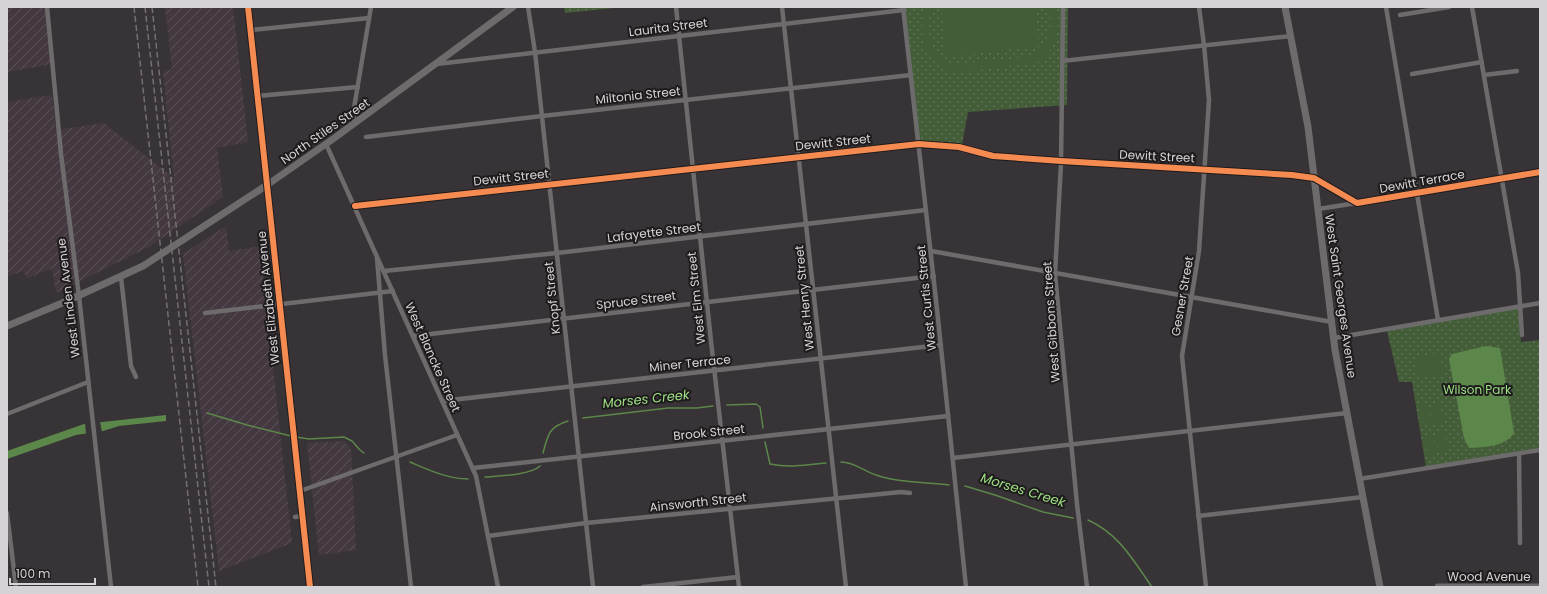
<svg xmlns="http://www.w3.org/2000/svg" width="1547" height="594" font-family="Poppins,sans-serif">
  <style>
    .industrial { fill: url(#industrial-furrows) }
    .grass { fill: url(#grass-dots) }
    .pitch { fill: #445d39 }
    .water { fill: #5c874a }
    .pier { fill: #383336 }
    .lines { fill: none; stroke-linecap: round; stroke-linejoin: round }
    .stream { stroke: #5c874a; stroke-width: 1.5 }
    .street { stroke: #6e6b6d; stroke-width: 4.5 }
    .secondary { stroke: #6e6b6d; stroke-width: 7 }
    .rail { stroke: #746f72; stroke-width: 1.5; stroke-dasharray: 6 3; stroke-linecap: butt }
    .cycleway-casing { stroke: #1e1b1d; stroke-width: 8 }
    .cycleway { stroke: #f68b52; stroke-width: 6 }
    .labels { text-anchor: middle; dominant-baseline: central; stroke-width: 4; stroke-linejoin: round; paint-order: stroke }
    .street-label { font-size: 12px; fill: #d7d2d5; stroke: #1e1b1d }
    .park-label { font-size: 12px; fill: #9bdd81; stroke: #1e1b1d }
    .water-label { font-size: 13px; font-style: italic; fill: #9edf83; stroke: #1e1b1d }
  </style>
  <defs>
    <pattern id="industrial-furrows" width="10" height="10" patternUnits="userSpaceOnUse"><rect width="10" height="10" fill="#443940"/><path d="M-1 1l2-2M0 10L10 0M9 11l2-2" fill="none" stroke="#5e555b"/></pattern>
    <pattern id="grass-dots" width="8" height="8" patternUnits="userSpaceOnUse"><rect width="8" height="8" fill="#445d39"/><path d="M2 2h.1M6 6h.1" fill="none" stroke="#5e7355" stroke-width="1.8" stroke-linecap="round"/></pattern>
  </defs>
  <rect width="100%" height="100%" fill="#383336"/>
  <g class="industrial">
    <polygon points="7,7 46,7 52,64 7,72"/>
    <polygon points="165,7 233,7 248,142 217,148 223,197 147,248 56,293 52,269 27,278 23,271 7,277 7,102 52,95 56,130 104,123 174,178 163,72 172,69"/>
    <polygon points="226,226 229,251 260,246 292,543 219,571 183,254"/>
    <polygon points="344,441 351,449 356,550 319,555 307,443"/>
  </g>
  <g class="grass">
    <polygon points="564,7 624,7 565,13"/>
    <polygon points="902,7 1068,7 1067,105 968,112 961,150 916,144"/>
    <polygon points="1518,308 1521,342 1540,340 1540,448 1426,467 1412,382 1399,382 1387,331"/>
  </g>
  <g class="pitch">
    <path d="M925,7H932C925,27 929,58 953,64L1029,57C1050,51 1054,25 1048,7L1056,8C1061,28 1056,54 1035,63L961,72C927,73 916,34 925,7Z"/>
    <polygon points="941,7 1035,7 1039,46 946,57"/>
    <polygon points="1440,353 1443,374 1418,378 1415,357"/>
    <polygon points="1440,403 1444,422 1434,424 1431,404"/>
    <polygon points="1428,404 1432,424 1422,426 1419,406"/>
    <polygon points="1445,432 1448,452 1439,453 1436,433"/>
    <polygon points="1433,434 1437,454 1427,455 1424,435"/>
  </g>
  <g class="water">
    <path d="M1486,346L1500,348L1514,433C1505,447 1485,447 1469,448L1464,438L1449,359L1452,354Z"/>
    <polygon points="166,415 166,421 119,426 103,431 76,435 7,459 7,451 84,424"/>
  </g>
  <polygon class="pier" points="100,422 102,432 86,434 85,423"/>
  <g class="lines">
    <g class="stream">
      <polyline points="727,405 756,404 760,407 763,428"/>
      <polyline points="207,413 247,425 291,436"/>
      <polyline points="583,418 668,408 697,408 713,406"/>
      <polyline points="296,437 309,439 344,437 352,441 360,450 364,453"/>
      <path d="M765,442L770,464C789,468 807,465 826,463"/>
      <path d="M543,453C548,434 549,427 568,421"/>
      <path d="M410,462C429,470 448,479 468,479"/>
      <path d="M841,462C854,462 864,471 876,475C899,483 925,482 949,485"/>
      <path d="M485,477C498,476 531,475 540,466"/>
      <polyline points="965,486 995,495 1043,512 1073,518"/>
      <path d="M1088,520C1119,534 1133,560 1152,587"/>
    </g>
    <g class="street">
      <polyline points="47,7 61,154 79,296 111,587"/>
      <polyline points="528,7 535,52 593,587"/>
      <polyline points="676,7 711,341 739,587"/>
      <polyline points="782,7 846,587"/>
      <polyline points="903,7 937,309 966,587"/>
      <polyline points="1063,7 1061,164 1055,274 1077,504 1087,587"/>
      <polyline points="1199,7 1204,45 1209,100 1199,251 1182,356 1206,587"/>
      <polyline points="1386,7 1438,320"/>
      <polyline points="1472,7 1518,273 1522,335"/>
      <polyline points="1400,15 1449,7"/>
      <polyline points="251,30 369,18"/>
      <polyline points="1062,61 1291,36"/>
      <polyline points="437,64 904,10"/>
      <polyline points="1412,74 1482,62"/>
      <polyline points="1484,75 1517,71"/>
      <polyline points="257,96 358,87"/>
      <polyline points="355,123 353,114 371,7"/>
      <polyline points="366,137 542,116 911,75"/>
      <polyline points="326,144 476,476 498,587"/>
      <polyline points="355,206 919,144 959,147 993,156 1061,161 1292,175 1314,178 1357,203 1540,172"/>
      <polyline points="1318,209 1357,203"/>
      <polyline points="931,251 1332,322"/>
      <polyline points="377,258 385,355 411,587"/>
      <polyline points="384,271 557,253 926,210"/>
      <polyline points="121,277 131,366 136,377"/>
      <polyline points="205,313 393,291"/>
      <polyline points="413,336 934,276"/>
      <polyline points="1334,338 1540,303"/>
      <polyline points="442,401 941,345"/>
      <polyline points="7,414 88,382"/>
      <polyline points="1519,453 1520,543"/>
      <polyline points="953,458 1347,413"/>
      <polyline points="473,468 948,416"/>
      <polyline points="1359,479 1540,450"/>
      <polyline points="300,491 457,435"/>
      <polyline points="7,513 16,587"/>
      <polyline points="1198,516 1363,497"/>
      <polyline points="295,517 302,516"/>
      <polyline points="488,536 586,523 901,492 910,493"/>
      <polyline points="643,587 738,577"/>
    </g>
    <g class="secondary">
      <polyline points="248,7 310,587"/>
      <polyline points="1285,7 1308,127 1335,350 1380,587"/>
      <polyline points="7,326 67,301 143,266 267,185 333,139 513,7"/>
      <polyline points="1438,587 1540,587"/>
    </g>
    <g class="rail">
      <polyline points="134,7 198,587"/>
      <polyline points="145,7 209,587"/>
      <polyline points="152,7 216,587"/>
    </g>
    <g class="cycleway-casing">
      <g id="cycleway">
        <polyline points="248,7 310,587"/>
        <polyline points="355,206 919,144 959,147 993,156 1061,161 1292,175 1314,178 1357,203 1540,172"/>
      </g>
    </g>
    <use href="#cycleway" class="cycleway"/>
  </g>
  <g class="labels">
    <g class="street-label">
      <text transform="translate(668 27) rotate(-7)">Laurita Street</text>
      <text transform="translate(638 95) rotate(-6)">Miltonia Street</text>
      <text transform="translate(325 131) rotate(-35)">North Stiles Street</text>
      <text transform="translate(833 142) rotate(-6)">Dewitt Street</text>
      <text transform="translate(1157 156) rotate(3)">Dewitt Street</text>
      <text transform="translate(511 177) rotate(-6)">Dewitt Street</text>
      <text transform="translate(1422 181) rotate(-10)">Dewitt Terrace</text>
      <text transform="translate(654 232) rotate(-7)">Lafayette Street</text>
      <text transform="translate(1182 296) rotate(-80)">Gesner Street</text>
      <text transform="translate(1341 296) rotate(82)">West Saint Georges Avenue</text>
      <text transform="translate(68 298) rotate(-97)">West Linden Avenue</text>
      <text transform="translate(268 298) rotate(-96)">West Elizabeth Avenue</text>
      <text transform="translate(552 298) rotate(-96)">Knopf Street</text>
      <text transform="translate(696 298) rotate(-96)">West Elm Street</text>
      <text transform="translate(804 298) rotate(-96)">West Henry Street</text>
      <text transform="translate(926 298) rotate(-96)">West Curtis Street</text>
      <text transform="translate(636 300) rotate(-7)">Spruce Street</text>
      <text transform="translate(1051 322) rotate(-94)">West Gibbons Street</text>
      <text transform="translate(433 357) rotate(66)">West Blancke Street</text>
      <text transform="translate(690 363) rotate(-6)">Miner Terrace</text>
      <text transform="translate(709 432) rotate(-6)">Brook Street</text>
      <text transform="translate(698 502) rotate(-6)">Ainsworth Street</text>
      <text x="1489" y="576">Wood Avenue</text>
    </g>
    <g class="park-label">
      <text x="1477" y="389">Wilson Park</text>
    </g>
    <g class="water-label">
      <text transform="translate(646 399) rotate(-6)">Morses Creek</text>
      <text transform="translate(1023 490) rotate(17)">Morses Creek</text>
    </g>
  </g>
  <rect width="1547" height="594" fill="none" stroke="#d7d2d5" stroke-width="16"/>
  <path d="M10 578v6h85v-6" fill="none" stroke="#d7d2d5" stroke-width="2"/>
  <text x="16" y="578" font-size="12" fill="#d7d2d5" stroke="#1e1b1d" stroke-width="3" paint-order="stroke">100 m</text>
</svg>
